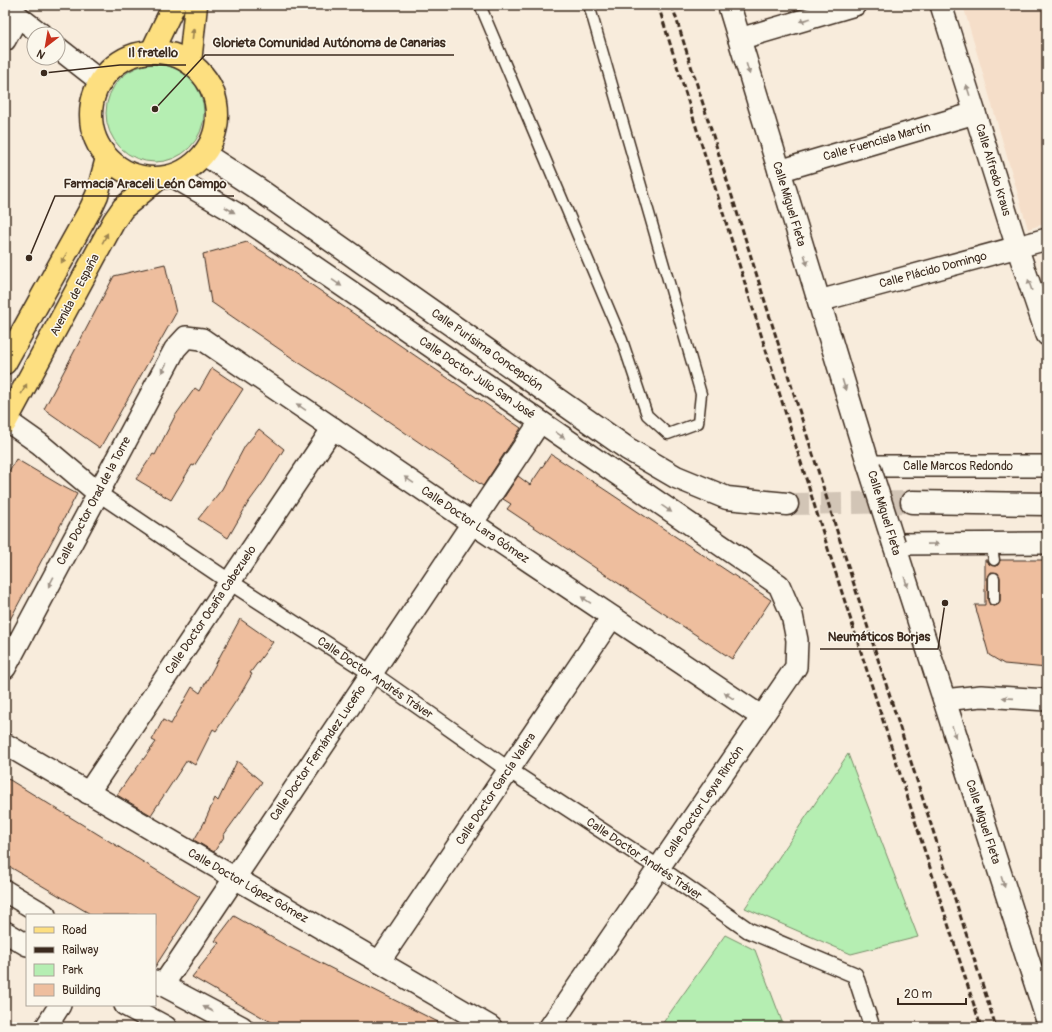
<svg xmlns="http://www.w3.org/2000/svg" width="1052" height="1032" font-family="Pangolin,sans-serif">
  <style>
    .built { fill: #f5dec9 }
    .green { fill: #b5eeb2; stroke: #788c68 }
    .building { fill: #eebe9e; stroke: #3b2a1e; fill-rule: evenodd }
    .lines { fill: none; stroke-linecap: round; stroke-linejoin: round }
    .tertiary-tunnel { stroke: #d2c5b6; stroke-width: 22; stroke-dasharray: 22 11; stroke-linecap: butt }
    .service-casing { stroke: #3b2a1e; stroke-width: 13 }
    .pedestrian-casing { stroke: #3b2a1e; stroke-width: 18 }
    .minor-casing { stroke: #3b2a1e; stroke-width: 24 }
    .tertiary-casing { stroke: #3b2a1e; stroke-width: 25 }
    .primary-casing { stroke: #3b2a1e; stroke-width: 25 }
    .service { stroke: #fbf7ec; stroke-width: 10 }
    .pedestrian { stroke: #fbf7ec; stroke-width: 15 }
    .minor { stroke: #fbf7ec; stroke-width: 21 }
    .tertiary { stroke: #fbf7ec; stroke-width: 22 }
    .primary { stroke: #fddf80; stroke-width: 22 }
    .rail { stroke: #3b2a1e; stroke-width: 3; stroke-dasharray: 6 3; stroke-linecap: butt }
    .tertiary-bridge-casing { stroke: #3b2a1e; stroke-width: 25; stroke-linecap: butt }
    .tertiary-bridge { stroke: #fbf7ec; stroke-width: 22 }
    .oneway { fill: #9b9085 }
    .oneway2 { fill: #9c844f }
    .labels { text-anchor: middle; dominant-baseline: central; stroke-width: 3; stroke-linejoin: round; paint-order: stroke }
    .street-label { font-size: 12px; fill: #3b2a1e; stroke: #fbf7ec }
    .leader { fill: none; stroke: #3b2a1e; stroke-width: 1.5 }
    .callout-dot { fill: #3b2a1e; stroke: #fbf7ec; stroke-width: 1.5 }
    .callout-label { font-size: 13px; text-anchor: middle; font-weight: bold; fill: #3b2a1e; stroke: #fbf7ec; stroke-width: 3; stroke-linejoin: round; paint-order: stroke }
  </style>
  <rect width="100%" height="100%" fill="#f8ecdc"/>
  <filter id="ink" filterUnits="userSpaceOnUse"><feTurbulence type="fractalNoise" baseFrequency=".025" numOctaves="2"/><feDisplacementMap in="SourceGraphic" scale="8" xChannelSelector="R" yChannelSelector="G"/><feConvolveMatrix kernelMatrix="1 2 1 2 8 2 1 2 1" color-interpolation-filters="sRGB"/></filter>
  <g filter="url(#ink)">
    <polygon class="built" points="963,5 1047,5 1047,223 1028,229"/>
    <g class="green">
      <circle cx="155" cy="113" r="49"/>
      <polygon points="848,754 918,937 851,954 745,908"/>
      <polygon points="725,935 755,950 784,1027 660,1027"/>
    </g>
    <g class="building">
      <polygon points="247,242 265,253 521,428 483,486 372,410 298,362 211,302 203,254"/>
      <polygon points="165,264 176,313 100,448 44,409 114,276"/>
      <polygon points="212,368 243,389 194,466 192,465 171,500 136,479 153,454 155,455 175,416 195,388 199,391"/>
      <polygon points="259,429 284,449 265,480 248,503 228,538 198,519 222,489 245,446"/>
      <polygon points="551,454 771,600 732,659 507,509 511,504 503,499 518,476 530,485"/>
      <polygon points="16,459 60,485 77,494 5,629 5,478"/>
      <path d="M985,560H987L989,564L995,566L998,565L1000,560H1047V668L1004,664L989,655L975,605H985ZM991,572L998,573L1000,578V600L999,604L994,606L990,605L988,600V578Z"/>
      <polygon points="240,619 273,642 250,673 252,674 240,695 216,731 213,729 195,765 187,760 151,815 117,795 130,776 131,776 156,742 152,740 163,720 171,724 192,687 200,693"/>
      <polygon points="237,761 262,782 223,836 224,837 214,852 194,840 204,823 215,798 218,801"/>
      <polygon points="5,777 200,897 155,967 155,915 92,915 5,864"/>
      <polygon points="234,916 287,946 448,1027 281,1027 260,1016 192,977 219,943 215,941"/>
    </g>
    <g class="lines">
      <polyline class="tertiary-tunnel" points="787,504 912,502"/>
      <g class="service-casing">
        <g id="service">
          <polyline points="480,5 622,340 647,415 668,434 698,423 701,394 589,5"/>
          <polyline points="991,543 994,560"/>
          <polyline points="994,600 994,578"/>
        </g>
      </g>
      <g class="pedestrian-casing">
        <polyline id="pedestrian" points="98,493 230,582 371,673 509,770 659,868 748,930 855,975 872,1027"/>
      </g>
      <g class="minor-casing">
        <g id="minor">
          <polyline points="941,5 1017,247 1047,335"/>
          <polyline points="5,6 41,34"/>
          <polyline points="739,39 855,5"/>
          <polyline points="5,40 18,16"/>
          <polyline points="58,48 100,81"/>
          <polyline points="779,171 975,113"/>
          <polyline points="172,176 239,215 779,585 792,615 797,640 796,667 550,1027"/>
          <polyline points="819,301 1047,239"/>
          <polyline points="6,420 40,444 98,493"/>
          <polyline points="869,466 1047,466"/>
          <polyline points="894,544 1047,543"/>
          <polyline points="5,668 175,349 186,337 202,339 472,523 762,717"/>
          <polyline points="944,700 981,696 1047,700"/>
          <polyline points="5,744 491,1027"/>
          <polyline points="88,793 333,428"/>
          <polyline points="5,891 45,915"/>
          <polyline points="5,932 27,945"/>
          <polyline points="379,962 612,617"/>
          <polyline points="155,981 242,1027"/>
          <polyline points="163,985 540,422"/>
          <polyline points="125,1005 166,1027"/>
          <polyline points="46,1027 60,1005"/>
        </g>
      </g>
      <g class="tertiary-casing">
        <g id="tertiary">
          <polyline points="729,5 869,466"/>
          <polyline points="204,154 258,189 628,449 676,477 727,498 787,504"/>
          <polyline points="912,502 1047,504"/>
          <polyline points="894,544 1047,1019"/>
        </g>
      </g>
      <g class="primary-casing">
        <g id="primary">
          <polyline points="152,51 174,5"/>
          <circle cx="154" cy="115" r="63"/>
          <polyline points="190,63 196,5"/>
          <polyline points="5,363 91,208 97,195 107,158"/>
          <polyline points="5,423 114,221 123,208 158,179"/>
        </g>
      </g>
      <use href="#service" class="service"/>
      <use href="#pedestrian" class="pedestrian"/>
      <use href="#minor" class="minor"/>
      <use href="#tertiary" class="tertiary"/>
      <use href="#primary" class="primary"/>
      <g class="rail">
        <polyline points="658,5 829,552 981,1027"/>
        <polyline points="672,5 842,547 996,1027"/>
      </g>
      <g class="tertiary-bridge-casing">
        <polyline id="tertiary-bridge" points="869,466 894,544"/>
      </g>
      <use href="#tertiary-bridge" class="tertiary-bridge"/>
    </g>
    <defs><path id="oneway-solid" d="M-6-.8H1V-3.2L6.5 0L1 3.2V.8H-6Z"/></defs>
    <g class="oneway">
      <use href="#oneway-solid" transform="translate(805 20) rotate(164)"/>
      <use href="#oneway-solid" transform="translate(748 69) rotate(73)"/>
      <use href="#oneway-solid" transform="translate(968 90) rotate(-108)"/>
      <use href="#oneway-solid" transform="translate(230 210) rotate(30)"/>
      <use href="#oneway-solid" transform="translate(806 260) rotate(73)"/>
      <use href="#oneway-solid" transform="translate(337 283) rotate(34)"/>
      <use href="#oneway-solid" transform="translate(1030 285) rotate(-109)"/>
      <use href="#oneway-solid" transform="translate(164 368) rotate(118)"/>
      <use href="#oneway-solid" transform="translate(844 385) rotate(73)"/>
      <use href="#oneway-solid" transform="translate(301 407) rotate(-146)"/>
      <use href="#oneway-solid" transform="translate(560 435) rotate(34)"/>
      <use href="#oneway-solid" transform="translate(409 480) rotate(-146)"/>
      <use href="#oneway-solid" transform="translate(667 509) rotate(34)"/>
      <use href="#oneway-solid" transform="translate(933 544) rotate(-1)"/>
      <use href="#oneway-solid" transform="translate(51 582) rotate(118)"/>
      <use href="#oneway-solid" transform="translate(906 582) rotate(72)"/>
      <use href="#oneway-solid" transform="translate(586 600) rotate(-146)"/>
      <use href="#oneway-solid" transform="translate(729 696) rotate(-146)"/>
      <use href="#oneway-solid" transform="translate(1008 698) rotate(-176)"/>
      <use href="#oneway-solid" transform="translate(954 732) rotate(72)"/>
      <use href="#oneway-solid" transform="translate(1003 882) rotate(72)"/>
      <use href="#oneway-solid" transform="translate(208 1009) rotate(-152)"/>
    </g>
    <g class="oneway2">
      <use href="#oneway-solid" transform="translate(193 34) rotate(-84)"/>
      <use href="#oneway-solid" transform="translate(105 238) rotate(-62)"/>
      <use href="#oneway-solid" transform="translate(64 258) rotate(119)"/>
      <use href="#oneway-solid" transform="translate(24 389) rotate(-61)"/>
    </g>
  </g>
  <g class="labels">
    <g class="street-label">
      <text transform="translate(877 142) rotate(-16)">Calle Fuencisla Martín</text>
      <text transform="translate(993 170) rotate(73)">Calle Alfredo Kraus</text>
      <text transform="translate(789 204) rotate(73)">Calle Miguel Fleta</text>
      <text transform="translate(933 270) rotate(-15)">Calle Plácido Domingo</text>
      <text transform="translate(75 295) rotate(-62)">Avenida de España</text>
      <text transform="translate(487 350) rotate(35)">Calle Purísima Concepción</text>
      <text transform="translate(477 378) rotate(34)">Calle Doctor Julio San José</text>
      <text x="958" y="466">Calle Marcos Redondo</text>
      <text transform="translate(94 501) rotate(-62)">Calle Doctor Orad de la Torre</text>
      <text transform="translate(884 513) rotate(73)">Calle Miguel Fleta</text>
      <text transform="translate(475 525) rotate(34)">Calle Doctor Lara Gómez</text>
      <text transform="translate(211 610) rotate(-56)">Calle Doctor Ocaña Cabezuelo</text>
      <text transform="translate(375 678) rotate(34)">Calle Doctor Andrés Tráver</text>
      <text transform="translate(318 753) rotate(-56)">Calle Doctor Fernández Luceño</text>
      <text transform="translate(496 789) rotate(-56)">Calle Doctor García Valera</text>
      <text transform="translate(704 802) rotate(-56)">Calle Doctor Leyva Rincón</text>
      <text transform="translate(983 822) rotate(72)">Calle Miguel Fleta</text>
      <text transform="translate(644 859) rotate(34)">Calle Doctor Andrés Tráver</text>
      <text transform="translate(248 886) rotate(30)">Calle Doctor López Gómez</text>
    </g>
  </g>
  <path class="leader" d="M155 109L205 55H454M44 73L120 65H186M29 258L55 196H234M945 603L938 649H820"/>
  <g class="callout-dot">
    <circle cx="155" cy="109" r="4"/>
    <circle cx="44" cy="73" r="4"/>
    <circle cx="29" cy="258" r="4"/>
    <circle cx="945" cy="603" r="4"/>
  </g>
  <g class="callout-label">
    <text x="329" y="47">Glorieta Comunidad Autónoma de Canarias</text>
    <text x="153" y="57">Il fratello</text>
    <text x="145" y="188">Farmacia Araceli León Campo</text>
    <text x="879" y="641">Neumáticos Borjas</text>
  </g>
  <rect width="1052" height="1032" fill="none" stroke="#fbf7ec" stroke-width="20"/>
  <rect x="10" y="10" width="1032" height="1012" fill="none" stroke="#3b2a1e" stroke-width="1.5" filter="url(#ink)"/>
  <rect x="26" y="914" width="130" height="92" fill="#fbf7ec" stroke="#aea59a"/>
  <rect x="34" y="927" width="20" height="6" fill="#fddf80" stroke="#aea59a"/>
  <text x="62" y="934" font-size="12" fill="#3b2a1e">Road</text>
  <rect x="34" y="947" width="20" height="6" fill="#3b2a1e" stroke="#aea59a"/>
  <text x="62" y="954" font-size="12" fill="#3b2a1e">Railway</text>
  <rect x="34" y="964" width="20" height="12" fill="#b5eeb2" stroke="#aea59a"/>
  <text x="62" y="974" font-size="12" fill="#3b2a1e">Park</text>
  <rect x="34" y="984" width="20" height="12" fill="#eebe9e" stroke="#aea59a"/>
  <text x="62" y="994" font-size="12" fill="#3b2a1e">Building</text>
  <g transform="translate(46 46) rotate(211)"><circle r="19" fill="#fbf7ec" stroke="#aea59a"/>
  <path d="M0-3L7 15L0 10L-7 15Z" fill="#c8321e"/>
  <text y="-6" font-size="11" font-weight="bold" text-anchor="middle" fill="#3b2a1e">N</text>
  </g>
  <path d="M898 998v6h68v-6" fill="none" stroke="#3b2a1e" stroke-width="2"/>
  <text x="904" y="998" font-size="12" fill="#3b2a1e" stroke="#fbf7ec" stroke-width="3" paint-order="stroke">20 m</text>
</svg>
